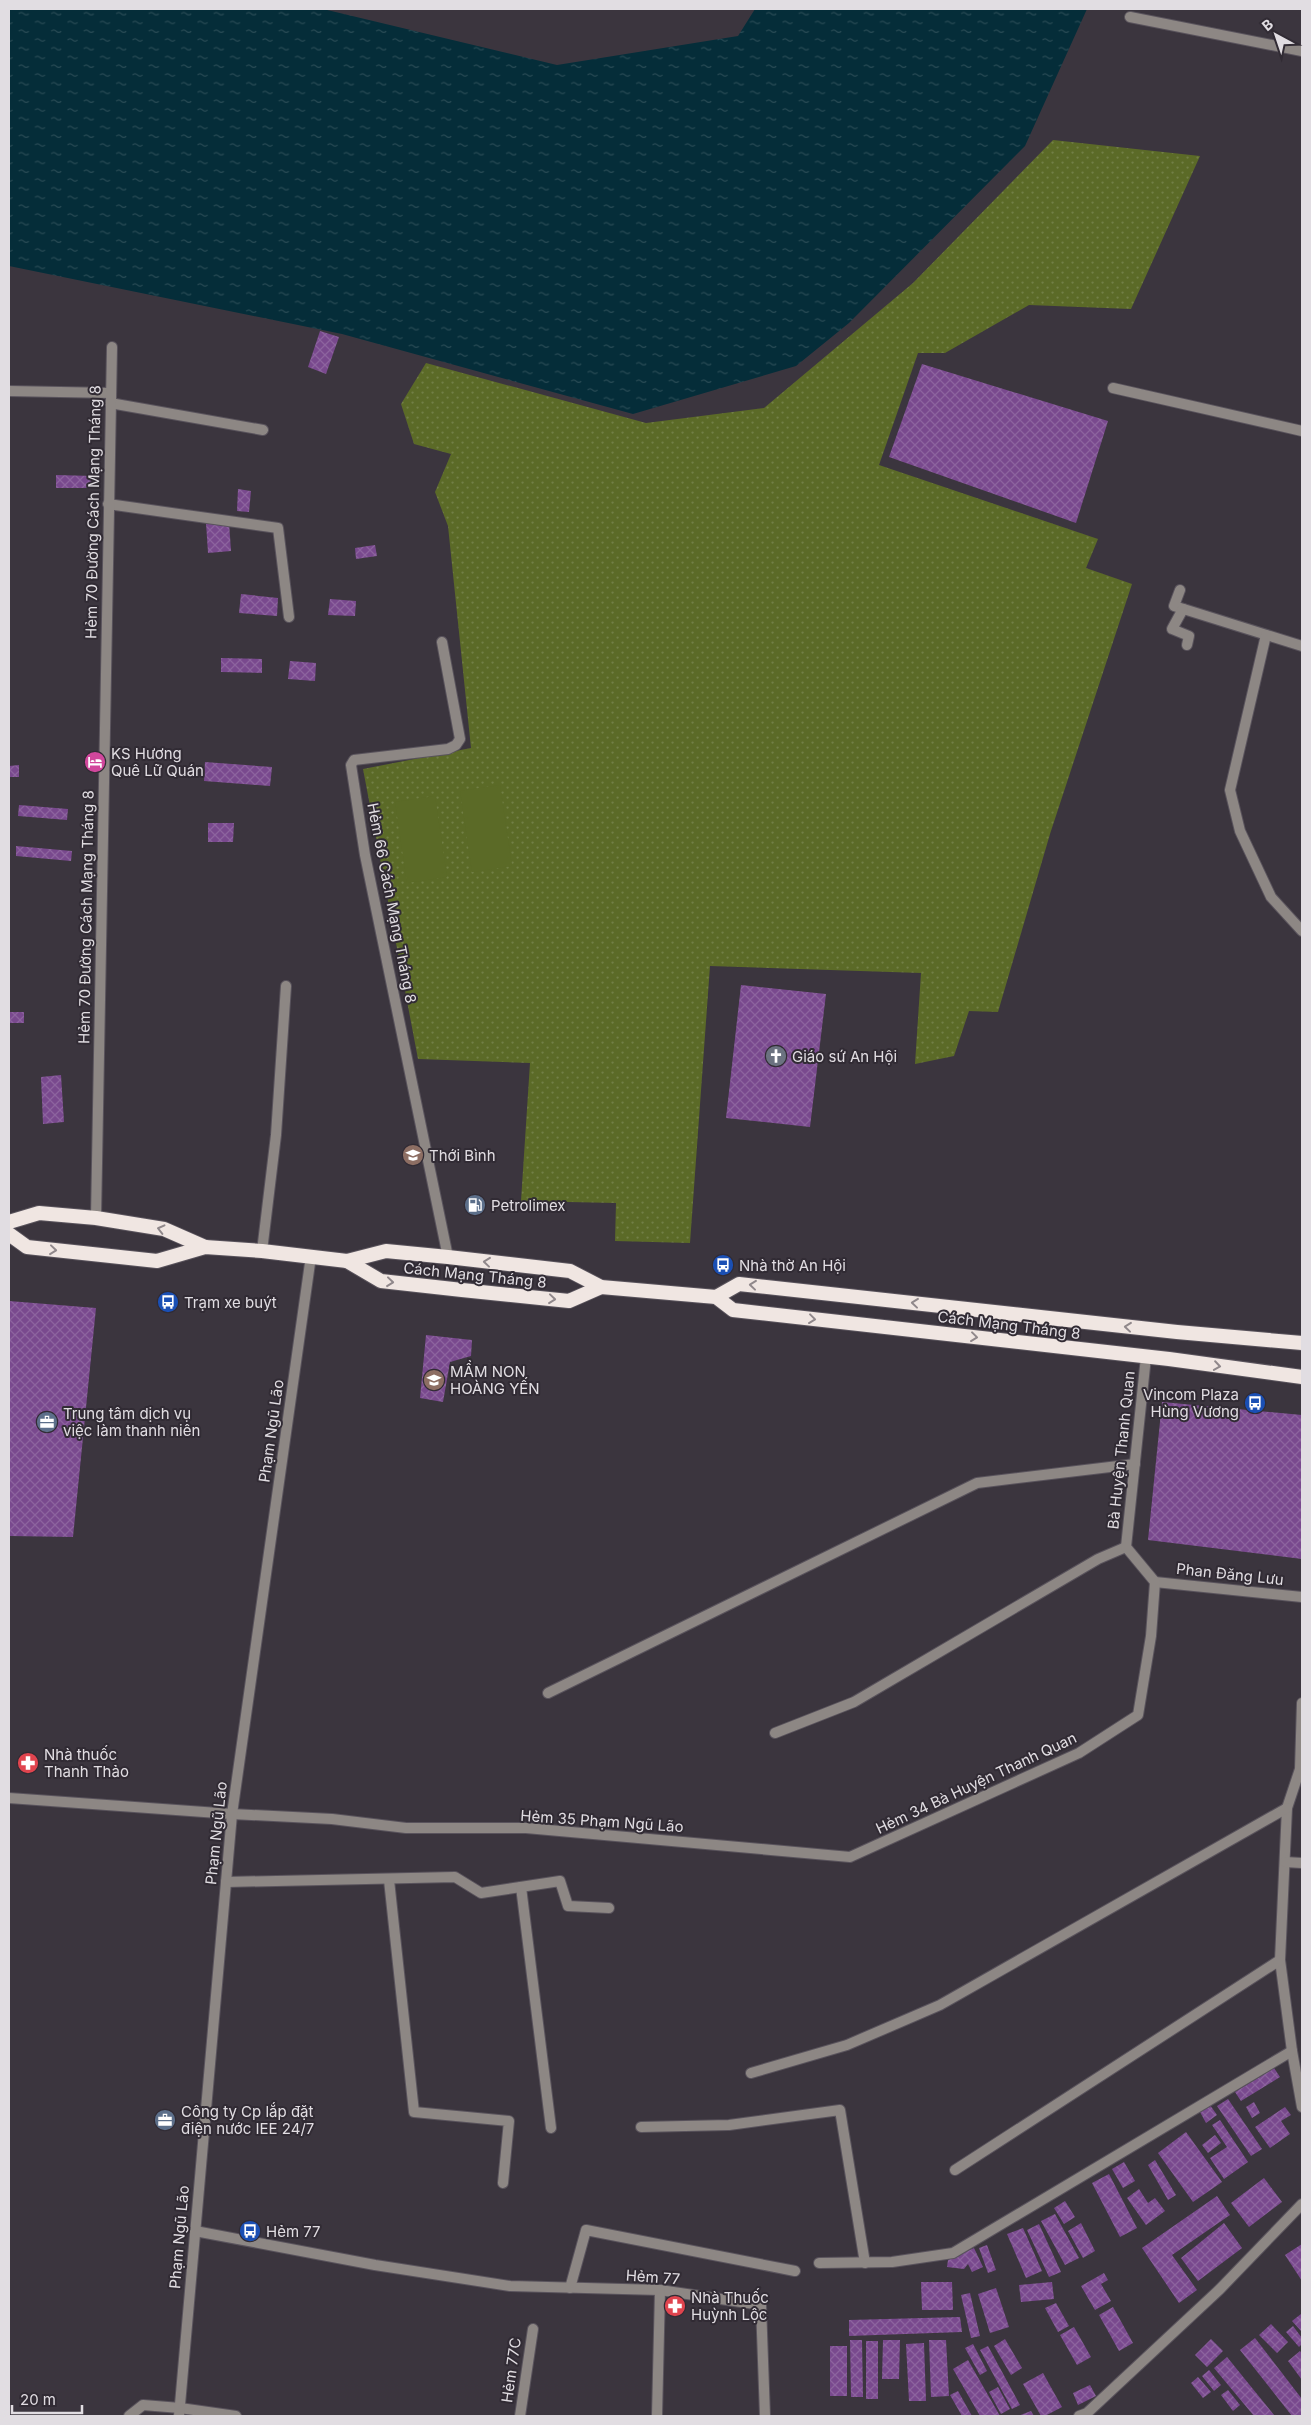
<svg xmlns="http://www.w3.org/2000/svg" width="1311" height="2425" font-family="Inter,sans-serif">
  <style>
    .park { fill: url(#park-dots) }
    .garden { fill: #5b6a27 }
    .water { fill: url(#water-ripples) }
    .building { fill: url(#building-cross-hatch) }
    .lines { fill: none; stroke-linecap: round; stroke-linejoin: round }
    .service-casing { stroke: #59535c; stroke-width: 12 }
    .minor-casing { stroke: #59535c; stroke-width: 12 }
    .tertiary-casing { stroke: #59535c; stroke-width: 12 }
    .trunk-casing { stroke: #59535c; stroke-width: 16 }
    .service { stroke: #8d8784; stroke-width: 10 }
    .minor { stroke: #8d8784; stroke-width: 10 }
    .tertiary { stroke: #8d8784; stroke-width: 10 }
    .trunk { stroke: #f0e6e2; stroke-width: 14 }
    .oneway { stroke: #90888b }
    .labels { text-anchor: middle; dominant-baseline: central; stroke-width: 4; stroke-linejoin: round; paint-order: stroke }
    .street-label { font-size: 15px; fill: #e1dde2; stroke: #312b34 }
    .poi-label { font-size: 15px; fill: #e1dde2; stroke: #312b34; text-anchor: start }
  </style>
  <defs>
    <pattern id="park-dots" width="8" height="8" patternUnits="userSpaceOnUse" patternTransform="scale(1.25)"><rect width="8" height="8" fill="#5b6a27"/><path d="M2 2h.1M6 6h.1" fill="none" stroke="#727f46" stroke-width="1.8" stroke-linecap="round"/></pattern>
    <pattern id="water-ripples" width="26" height="14" patternUnits="userSpaceOnUse" patternTransform="scale(1.25)"><rect width="26" height="14" fill="#052d39"/><path d="M2 4q2-2 4 0t4 0M15 11q2-2 4 0t4 0" fill="none" stroke="#294b55"/></pattern>
    <pattern id="building-cross-hatch" width="8" height="8" patternUnits="userSpaceOnUse" patternTransform="scale(1.25)"><rect width="8" height="8" fill="#79498e"/><path d="M0 0l8 8M0 8l8-8" fill="none" stroke="#8c639e"/></pattern>
  </defs>
  <rect width="100%" height="100%" fill="#3b353e"/>
  <polygon class="park" points="1053,140 1200,156 1131,309 1029,305 945,353 918,353 879,465 1098,539 1086,568 1132,584 1050,834 998,1012 969,1011 954,1056 915,1064 921,973 710,966 690,1243 615,1241 616,1203 521,1201 530,1063 418,1059 363,769 471,748 448,526 435,492 451,454 414,444 401,404 426,363 646,423 764,408 913,283"/>
  <g class="garden">
    <polygon points="500,785 512,866 472,872 460,791"/>
    <polygon points="435,796 447,877 407,883 395,802"/>
  </g>
  <polygon class="water" points="9,9 323,9 557,65 738,36 755,9 1087,9 1025,146 849,323 796,366 633,414 342,334 9,266"/>
  <g class="building">
    <polygon points="320,331 339,337 326,374 308,367"/>
    <polygon points="922,364 1108,421 1076,523 889,457"/>
    <polygon points="56,475 94,476 94,488 56,488"/>
    <polygon points="238,489 251,491 249,512 237,511"/>
    <polygon points="229,522 231,551 208,553 206,523"/>
    <polygon points="375,545 377,556 356,559 355,548"/>
    <polygon points="241,594 278,598 277,616 239,613"/>
    <polygon points="330,599 356,601 355,616 328,615"/>
    <polygon points="221,658 262,659 262,673 221,672"/>
    <polygon points="290,661 316,663 315,681 288,679"/>
    <polygon points="205,762 272,767 270,786 204,781"/>
    <polygon points="19,765 19,777 9,777 9,766"/>
    <polygon points="19,805 68,809 67,820 18,816"/>
    <polygon points="208,823 234,823 233,842 208,842"/>
    <polygon points="16,846 72,851 71,861 16,856"/>
    <polygon points="741,985 826,994 810,1127 726,1118"/>
    <rect x="9" y="1012" width="15" height="11"/>
    <polygon points="61,1075 64,1122 43,1124 41,1077"/>
    <polygon points="9,1301 96,1308 73,1537 9,1536"/>
    <polygon points="426,1335 472,1340 471,1356 450,1362 443,1402 420,1398"/>
    <polygon points="1162,1402 1302,1415 1302,1559 1148,1540"/>
    <polygon points="1274,2068 1280,2077 1241,2101 1235,2092"/>
    <polygon points="1228,2099 1262,2149 1251,2156 1217,2106"/>
    <polygon points="1254,2102 1260,2113 1252,2118 1246,2107"/>
    <polygon points="1210,2105 1217,2115 1206,2123 1200,2112"/>
    <polygon points="1285,2107 1291,2115 1281,2121 1290,2134 1270,2148 1255,2127"/>
    <polygon points="1220,2120 1248,2162 1224,2179 1210,2158 1227,2147 1212,2125"/>
    <polygon points="1186,2132 1222,2182 1193,2202 1158,2153"/>
    <polygon points="1215,2135 1221,2143 1208,2153 1202,2145"/>
    <polygon points="1155,2160 1176,2195 1168,2200 1148,2165"/>
    <polygon points="1124,2162 1135,2181 1123,2188 1112,2169"/>
    <polygon points="1109,2174 1137,2228 1120,2237 1092,2183"/>
    <polygon points="1264,2178 1282,2202 1249,2227 1231,2203"/>
    <polygon points="1139,2189 1148,2203 1155,2198 1165,2211 1146,2225 1127,2198"/>
    <polygon points="1217,2196 1230,2215 1172,2255 1197,2290 1179,2303 1142,2248"/>
    <polygon points="1065,2201 1075,2217 1064,2224 1054,2208"/>
    <polygon points="1055,2214 1079,2258 1065,2265 1041,2221"/>
    <polygon points="1081,2223 1095,2251 1083,2258 1068,2231"/>
    <polygon points="1224,2223 1242,2248 1198,2281 1181,2258"/>
    <polygon points="1039,2224 1061,2272 1049,2277 1027,2230"/>
    <polygon points="1023,2228 1042,2271 1026,2278 1007,2234"/>
    <polygon points="1302,2244 1302,2281 1285,2255"/>
    <polygon points="987,2245 996,2270 988,2273 979,2248"/>
    <polygon points="974,2248 983,2267 972,2272 968,2264 964,2269 947,2267 948,2260"/>
    <polygon points="1104,2273 1108,2280 1101,2284 1111,2301 1095,2310 1081,2286"/>
    <polygon points="921,2282 952,2282 953,2310 922,2310"/>
    <polygon points="1052,2282 1054,2299 1021,2302 1019,2285"/>
    <polygon points="996,2288 1009,2327 990,2333 978,2294"/>
    <polygon points="970,2293 980,2336 971,2338 961,2295"/>
    <polygon points="1056,2303 1069,2326 1058,2332 1045,2308"/>
    <polygon points="1113,2307 1133,2343 1119,2351 1099,2315"/>
    <polygon points="1301,2314 1302,2315 1302,2332 1292,2321"/>
    <polygon points="960,2317 962,2332 849,2336 849,2320"/>
    <polygon points="1271,2324 1288,2342 1277,2353 1259,2335"/>
    <polygon points="1293,2326 1302,2338 1302,2344 1299,2347 1286,2332"/>
    <polygon points="1074,2327 1091,2357 1077,2365 1060,2335"/>
    <polygon points="1255,2338 1302,2399 1302,2416 1292,2416 1240,2350"/>
    <polygon points="1005,2339 1022,2368 1011,2375 994,2346"/>
    <polygon points="1211,2339 1223,2351 1207,2367 1195,2355"/>
    <polygon points="850,2340 862,2340 863,2397 851,2397"/>
    <polygon points="883,2340 900,2340 899,2379 882,2379"/>
    <polygon points="929,2340 946,2340 949,2396 931,2397"/>
    <rect x="866" y="2341" width="12" height="58"/>
    <polygon points="924,2343 926,2401 909,2401 906,2344"/>
    <polygon points="973,2344 987,2371 980,2375 965,2348"/>
    <rect x="830" y="2346" width="17" height="50"/>
    <polygon points="988,2346 1020,2405 1012,2409 980,2350"/>
    <polygon points="1300,2351 1302,2354 1302,2380 1288,2361"/>
    <polygon points="1227,2357 1274,2415 1272,2416 1254,2416 1214,2368"/>
    <polygon points="968,2360 1000,2416 980,2416 953,2369"/>
    <polygon points="1209,2370 1221,2385 1214,2391 1202,2376"/>
    <polygon points="1043,2373 1062,2407 1045,2416 1041,2416 1023,2384"/>
    <polygon points="1198,2377 1211,2392 1203,2398 1191,2383"/>
    <polygon points="1090,2385 1096,2396 1078,2405 1073,2393"/>
    <polygon points="998,2387 1010,2409 1001,2414 989,2392"/>
    <polygon points="1228,2390 1240,2405 1233,2411 1221,2395"/>
    <polygon points="958,2391 972,2416 962,2416 950,2395"/>
    <polygon points="1031,2411 1034,2416 1018,2416"/>
  </g>
  <g class="lines">
    <g class="service-casing">
      <g id="service">
        <polyline points="1130,17 1302,51"/>
        <polyline points="108,504 278,528 289,617"/>
        <polyline points="1180,590 1174,606 1302,646"/>
        <polyline points="1183,609 1172,629 1189,636 1187,645"/>
        <polyline points="1266,635 1230,790 1240,831 1271,897 1302,931"/>
        <polyline points="262,1251 276,1135 286,986"/>
        <polyline points="548,1693 977,1483 1135,1464"/>
        <polyline points="775,1733 854,1702 1098,1559 1126,1547"/>
        <polyline points="761,2305 765,2416"/>
      </g>
    </g>
    <g class="minor-casing">
      <g id="minor">
        <polyline points="1113,388 1302,431"/>
        <polyline points="9,391 111,393"/>
        <polyline points="110,403 263,430"/>
        <polyline points="442,642 460,739 456,745 448,749 354,760 351,765 365,855 448,1257"/>
        <polyline points="96,1218 112,347"/>
        <polyline points="1155,1582 1302,1597"/>
        <polyline points="1302,1703 1300,1769 1287,1808 1280,1960 1292,2051 1302,2107"/>
        <polyline points="232,1814 332,1819 406,1828 526,1828 850,1857 1079,1753 1138,1715 1151,1636 1155,1582 1126,1547 1146,1357"/>
        <polyline points="1285,1862 1302,1863"/>
        <polyline points="389,1880 414,2112 509,2121 503,2183"/>
        <polyline points="226,1882 455,1877 481,1893 560,1881 568,1906 609,1908"/>
        <polyline points="521,1887 551,2128"/>
        <polyline points="751,2073 847,2045 940,2005 1287,1808"/>
        <polyline points="641,2127 729,2125 840,2110 865,2263"/>
        <polyline points="955,2170 1280,1960"/>
        <polyline points="195,2231 375,2265 510,2286 660,2290 761,2305"/>
        <polyline points="819,2263 892,2262 953,2253 1292,2051"/>
        <polyline points="570,2288 586,2230 795,2271"/>
        <polyline points="129,2416 143,2405 180,2408 236,2416"/>
        <polyline points="520,2416 533,2329"/>
        <polyline points="657,2416 660,2290"/>
        <polyline points="1079,2416 1087,2413 1220,2289 1302,2204"/>
      </g>
    </g>
    <g class="tertiary-casing">
      <g id="tertiary">
        <polyline points="9,1798 232,1814"/>
        <polyline points="179,2416 232,1814 311,1256"/>
      </g>
    </g>
    <g class="trunk-casing">
      <g id="trunk">
        <polyline points="9,1222 39,1213 96,1218 164,1229 205,1247"/>
        <polyline points="9,1234 27,1247 157,1261 205,1247 262,1251 347,1261 386,1251 448,1257 570,1271 601,1287 716,1297 733,1310 1169,1359 1302,1377"/>
        <polyline points="347,1261 381,1281 462,1290 569,1301 601,1287"/>
        <polyline points="716,1297 739,1284 1177,1332 1302,1343"/>
      </g>
    </g>
    <use href="#service" class="service"/>
    <use href="#minor" class="minor"/>
    <use href="#tertiary" class="tertiary"/>
    <use href="#trunk" class="trunk"/>
  </g>
  <defs><path id="oneway-chevron" d="M-2-3.5L2.5 0L-2 3.5" fill="none" stroke-width="1.6" stroke-linecap="round" stroke-linejoin="round" transform="scale(1.25)"/></defs>
  <g class="oneway">
    <use href="#oneway-chevron" transform="translate(161 1229) rotate(-166)"/>
    <use href="#oneway-chevron" transform="translate(53 1250) rotate(6)"/>
    <use href="#oneway-chevron" transform="translate(487 1262) rotate(-174)"/>
    <use href="#oneway-chevron" transform="translate(390 1282) rotate(6)"/>
    <use href="#oneway-chevron" transform="translate(753 1285) rotate(-174)"/>
    <use href="#oneway-chevron" transform="translate(552 1299) rotate(6)"/>
    <use href="#oneway-chevron" transform="translate(915 1303) rotate(-174)"/>
    <use href="#oneway-chevron" transform="translate(812 1319) rotate(7)"/>
    <use href="#oneway-chevron" transform="translate(1128 1327) rotate(-174)"/>
    <use href="#oneway-chevron" transform="translate(974 1337) rotate(7)"/>
    <use href="#oneway-chevron" transform="translate(1217 1366) rotate(8)"/>
  </g>
  <defs>
    <g id="hotel-disc" transform="scale(1.125)"><circle r="9.5" fill="#d1479c" stroke="#312b34"/><path d="M-6-4.5h1.5V1H6V5H4.5V3h-9V5H-6ZM-4 0a1.8 1.8 0 1 1 3.6 0ZM.5 0V-2.5h3Q6-2.5 6 0Z" fill="#fff"/></g>
    <g id="church-disc" transform="scale(1.125)"><circle r="9.5" fill="#6b7280" stroke="#312b34"/><path d="M-1.2-6h2.4v3.5h3.3v2.4h-3.3V6h-2.4V-.1h-3.3v-2.4h3.3Z" fill="#fff"/></g>
    <g id="school-disc" transform="scale(1.125)"><circle r="9.5" fill="#8d6e63" stroke="#312b34"/><path d="M0-5L7-2L0 1L-7-2ZM-4 1L0 2.5L4 1V4Q0 6-4 4Z" fill="#fff"/></g>
    <g id="fuel-disc" transform="scale(1.125)"><circle r="9.5" fill="#5c6f8a" stroke="#312b34"/><path d="M-5.5-6h7V0h2V4h1.3V-2.5L3-4.5l.8-.8L6-3V5H2.5V1h-1V6h-7ZM-4.2-4.7v3.2H.2V-4.7Z" fill="#fff"/></g>
    <g id="bus-disc" transform="scale(1.125)"><circle r="9.5" fill="#1a4fb4" stroke="#312b34"/><path d="M-5-6H5V4H4V6H2V4H-2V6H-4V4H-5ZM-3.5-4V0h7V-4ZM-3.5 1.2v1.5H-2V1.2ZM2 1.2v1.5H3.5V1.2Z" fill="#fff"/></g>
    <g id="office-disc" transform="scale(1.125)"><circle r="9.5" fill="#5c6f8a" stroke="#312b34"/><path d="M-6-3h4V-5.5h4V-3h4V5H-6ZM-1-4.5V-3h2v-1.5ZM-6 0V1H6V0Z" fill="#fff"/></g>
    <g id="pharmacy-disc" transform="scale(1.125)"><circle r="9.5" fill="#e0444e" stroke="#312b34"/><path d="M-2-6h4v4h4v4h-4v4h-4v-4h-4v-4h4Z" fill="#fff"/></g>
  </defs>
  <g fill-rule="evenodd">
    <use href="#hotel-disc" x="95" y="762"/>
    <use href="#church-disc" x="776" y="1056"/>
    <use href="#school-disc" x="413" y="1155"/>
    <use href="#fuel-disc" x="475" y="1205"/>
    <use href="#bus-disc" x="723" y="1265"/>
    <use href="#bus-disc" x="168" y="1302"/>
    <use href="#school-disc" x="434" y="1380"/>
    <use href="#bus-disc" x="1255" y="1403"/>
    <use href="#office-disc" x="47" y="1422"/>
    <use href="#pharmacy-disc" x="28" y="1763"/>
    <use href="#office-disc" x="165" y="2120"/>
    <use href="#bus-disc" x="250" y="2231"/>
    <use href="#pharmacy-disc" x="675" y="2306"/>
  </g>
  <g class="labels">
    <g class="street-label">
      <text transform="translate(93 512) rotate(-89)">Hẻm 70 Đường Cách Mạng Tháng 8</text>
      <text transform="translate(392 903) rotate(79)">Hẻm 66 Cách Mạng Tháng 8</text>
      <text transform="translate(86 917) rotate(-89)">Hẻm 70 Đường Cách Mạng Tháng 8</text>
      <text transform="translate(475 1275) rotate(6)">Cách Mạng Tháng 8</text>
      <text transform="translate(1009 1325) rotate(7)">Cách Mạng Tháng 8</text>
      <text transform="translate(271 1431) rotate(-82)">Phạm Ngũ Lão</text>
      <text transform="translate(1121 1450) rotate(-84)">Bà Huyện Thanh Quan</text>
      <text transform="translate(1230 1574) rotate(6)">Phan Đăng Lưu</text>
      <text transform="translate(976 1783) rotate(-25)">Hẻm 34 Bà Huyện Thanh Quan</text>
      <text transform="translate(602 1821) rotate(4)">Hẻm 35 Phạm Ngũ Lão</text>
      <text transform="translate(216 1833) rotate(-84)">Phạm Ngũ Lão</text>
      <text transform="translate(179 2237) rotate(-85)">Phạm Ngũ Lão</text>
      <text transform="translate(653 2277) rotate(4)">Hẻm 77</text>
      <text transform="translate(511 2370) rotate(-82)">Hẻm 77C</text>
    </g>
    <g class="poi-label">
      <text x="111" y="753">KS Hương<tspan x="111" dy="17">Quê Lữ Quán</tspan></text>
      <text x="792" y="1056">Giáo sứ An Hội</text>
      <text x="429" y="1155">Thới Bình</text>
      <text x="491" y="1205">Petrolimex</text>
      <text x="739" y="1265">Nhà thờ An Hội</text>
      <text x="184" y="1302">Trạm xe buýt</text>
      <text x="450" y="1371">MẦM NON<tspan x="450" dy="17">HOÀNG YẾN</tspan></text>
      <text x="1239" y="1394" text-anchor="end">Vincom Plaza<tspan x="1239" dy="17">Hùng Vương</tspan></text>
      <text x="63" y="1413">Trung tâm dịch vụ<tspan x="63" dy="17">việc làm thanh niên</tspan></text>
      <text x="44" y="1754">Nhà thuốc<tspan x="44" dy="17">Thanh Thảo</tspan></text>
      <text x="181" y="2111">Công ty Cp lắp đặt<tspan x="181" dy="17">điện nước IEE 24/7</tspan></text>
      <text x="266" y="2231">Hẻm 77</text>
      <text x="691" y="2297">Nhà Thuốc<tspan x="691" dy="17">Huỳnh Lộc</tspan></text>
    </g>
  </g>
  <rect width="1311" height="2425" fill="none" stroke="#e1dde2" stroke-width="20"/>
  <g transform="translate(1276 35) rotate(320)" stroke="#312b34" stroke-width="4" paint-order="stroke">
  <path d="M0-4L9 19L0 12L-9 19Z" fill="#e1dde2"/>
  <text y="-8" font-size="14" font-weight="bold" text-anchor="middle" fill="#e1dde2">B</text>
  </g>
  <path d="M12 2405v8h70v-8" fill="none" stroke="#e1dde2" stroke-width="2.5"/>
  <text x="20" y="2405" font-size="15" fill="#e1dde2" stroke="#312b34" stroke-width="4" paint-order="stroke">20 m</text>
</svg>
